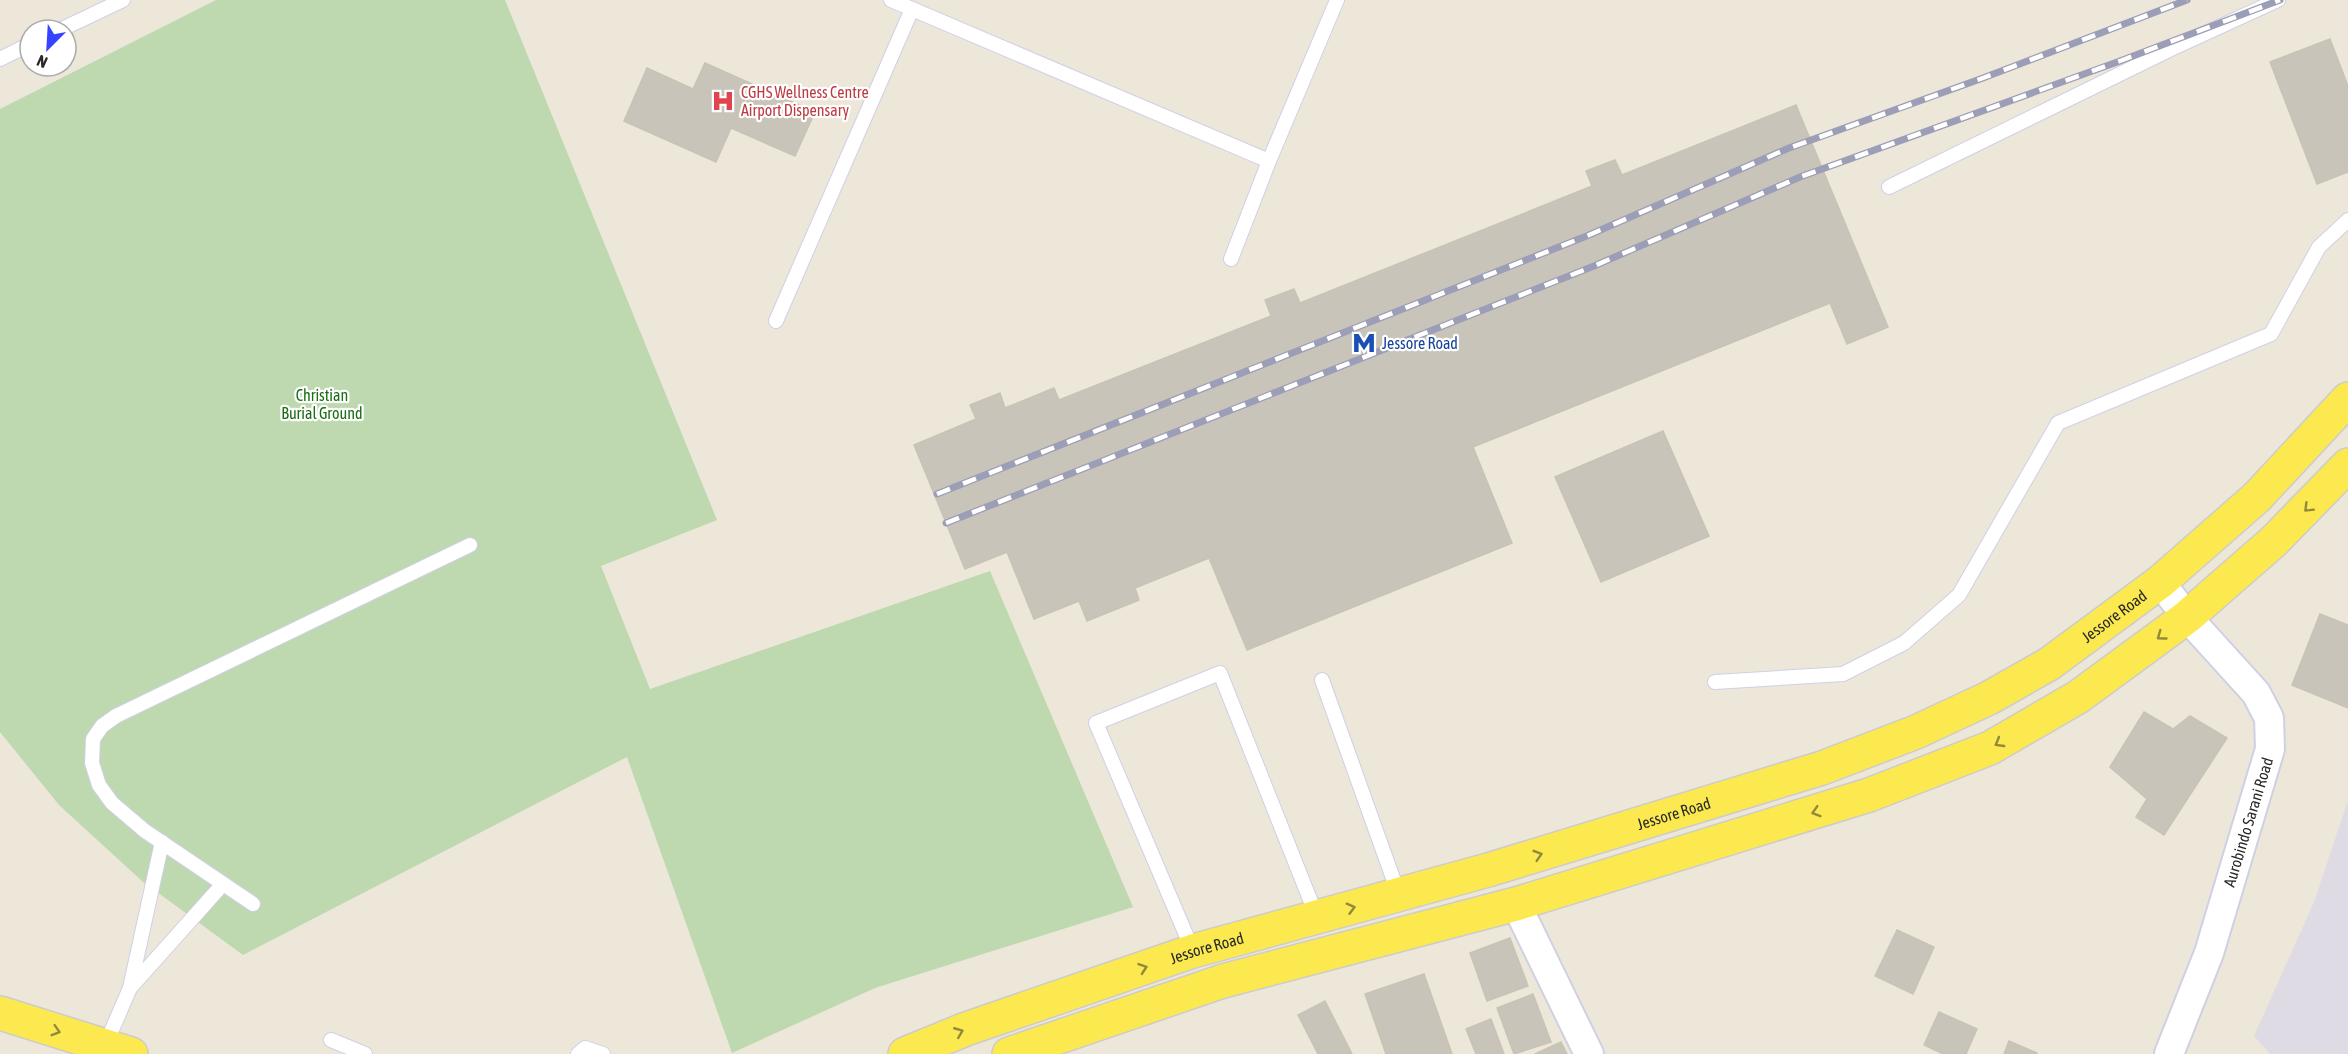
<svg xmlns="http://www.w3.org/2000/svg" width="2348" height="1054" font-family="'Asap Condensed',sans-serif">
  <style>
    .industrial { fill: #dfdbe5 }
    .cemetery { fill: #bed8af }
    .building { fill: #c8c4ba; stroke: #c8c3b3; stroke-width: 1.5 }
    .lines { fill: none; stroke-linecap: round; stroke-linejoin: round }
    .service-casing { stroke: #cfd0e4; stroke-width: 16 }
    .minor-casing { stroke: #cfd0e4; stroke-width: 32 }
    .primary-casing { stroke: #ccc; stroke-width: 36 }
    .service { stroke: #fff; stroke-width: 14 }
    .minor { stroke: #fff; stroke-width: 28 }
    .primary { stroke: #fce950; stroke-width: 33 }
    .rail-casing { stroke: #9c9db6; stroke-width: 7 }
    .rail { stroke: #fff; stroke-width: 4.5; stroke-dasharray: 14; stroke-linecap: butt }
    .oneway { stroke: #92893c }
    .labels { text-anchor: middle; dominant-baseline: central; stroke-width: 4.5; stroke-linejoin: round; paint-order: stroke }
    .health-label { font-size: 16px; fill: #be3a42; stroke: #fff; text-anchor: start }
    .transit-label { font-size: 16px; fill: #164399; stroke: #fff; text-anchor: start }
    .park-label { font-size: 16px; fill: #1b6c14; stroke: #fff }
    .street-label { font-size: 16px; fill: #292929; stroke: #fff }
  </style>
  <rect width="100%" height="100%" fill="#ede7da"/>
  <polygon class="industrial" points="2348,800 2348,1054 2270,1054 2254,1036 2314,902"/>
  <polygon class="cemetery" points="216,0 505,0 717,520 601,566 650,689 990,571 1133,907 875,988 732,1053 627,757 243,955 142,881 59,805 0,732 0,109"/>
  <g class="building">
    <polygon points="2330,39 2348,86 2348,172 2317,184 2270,62"/>
    <polygon points="705,63 815,112 795,156 731,128 716,162 624,121 647,68 693,89"/>
    <polygon points="1796,105 1888,327 1847,344 1830,303 1473,447 1512,543 1247,650 1209,558 1135,588 1139,600 1087,621 1079,601 1034,619 1007,552 965,569 914,445 976,419 970,405 1000,393 1005,408 1054,388 1059,400 1271,316 1265,300 1294,289 1300,303 1592,186 1586,171 1615,160 1622,175"/>
    <polygon points="1663,431 1709,536 1601,582 1555,477"/>
    <polygon points="2320,614 2348,625 2348,708 2292,685"/>
    <polygon points="2144,712 2173,729 2190,716 2227,738 2164,835 2136,817 2147,799 2110,767"/>
    <polygon points="1897,930 1934,947 1913,994 1875,976"/>
    <polygon points="1510,938 1528,986 1487,1001 1470,953"/>
    <polygon points="1424,974 1452,1054 1386,1054 1365,994"/>
    <polygon points="1533,994 1551,1042 1514,1054 1497,1008"/>
    <polygon points="1325,1001 1352,1054 1318,1054 1298,1015"/>
    <polygon points="1939,1012 1977,1029 1966,1054 1943,1054 1924,1045"/>
    <polygon points="1491,1019 1504,1054 1476,1054 1466,1029"/>
    <polygon points="2009,1041 2037,1053 2037,1054 2004,1054"/>
    <polygon points="1561,1042 1567,1054 1535,1054"/>
  </g>
  <g class="lines">
    <g class="service-casing">
      <g id="service">
        <polyline points="891,0 1269,161"/>
        <polyline points="60,30 123,0"/>
        <polyline points="0,59 30,44"/>
        <polyline points="1889,187 2171,49 2278,0"/>
        <polyline points="1231,259 1269,161 1337,0"/>
        <polyline points="776,321 912,9"/>
        <polyline points="1322,680 1399,895"/>
        <polyline points="1715,682 1843,674 1904,643 1959,595 2058,423 2271,334 2319,247 2348,220"/>
        <polyline points="162,842 130,988 223,884"/>
        <polyline points="253,904 145,831 112,803 99,785 92,763 93,739 102,726 116,716 470,545"/>
        <polyline points="1193,951 1096,723 1220,673 1317,917"/>
        <polyline points="331,1040 365,1054"/>
        <polyline points="105,1046 130,988"/>
        <polyline points="578,1054 585,1048 603,1054"/>
      </g>
    </g>
    <g class="minor-casing">
      <g id="minor">
        <polyline points="2160,582 2187,617 2256,693 2269,718 2270,749 2209,953 2169,1054"/>
        <polyline points="1516,904 1589,1054"/>
      </g>
    </g>
    <g class="primary-casing">
      <g id="primary">
        <polyline points="0,1013 131,1054"/>
        <path id="s1" d="M905,1054L966,1029L1193,951L1488,870L1822,768L1916,732L1989,698L2049,664L2160,582L2257,497L2348,399"/>
        <polyline points="1009,1054 1223,981 1516,904 1869,795 1990,748 2078,697 2187,617 2274,541 2348,465"/>
      </g>
    </g>
    <use href="#service" class="service"/>
    <use href="#minor" class="minor"/>
    <use href="#primary" class="primary"/>
    <g class="rail-casing">
      <g id="rail">
        <polyline points="937,494 1589,235 1789,148 1983,78 2187,0"/>
        <polyline points="946,523 1594,266 1800,177 2120,61 2280,0"/>
      </g>
    </g>
    <use href="#rail" class="rail"/>
  </g>
  <defs><path id="oneway-chevron" d="M-2-3.5L2.5 0L-2 3.5" fill="none" stroke-width="1.6" stroke-linecap="round" stroke-linejoin="round" transform="scale(1.5)"/></defs>
  <g class="oneway">
    <use href="#oneway-chevron" transform="translate(2308 508) rotate(135)"/>
    <use href="#oneway-chevron" transform="translate(2161 636) rotate(144)"/>
    <use href="#oneway-chevron" transform="translate(1999 743) rotate(150)"/>
    <use href="#oneway-chevron" transform="translate(1816 812) rotate(163)"/>
    <use href="#oneway-chevron" transform="translate(1538 855) rotate(-17)"/>
    <use href="#oneway-chevron" transform="translate(1351 908) rotate(-15)"/>
    <use href="#oneway-chevron" transform="translate(1143 968) rotate(-19)"/>
    <use href="#oneway-chevron" transform="translate(56 1031) rotate(17)"/>
    <use href="#oneway-chevron" transform="translate(959 1032) rotate(-22)"/>
  </g>
  <defs>
    <g id="hospital-bare" transform="scale(1.8)"><path d="M-5-5h3v3.5h4V-5h3V5h-3V1.5h-4V5h-3Z" fill="#e0444e" stroke="#fff" stroke-width="2.5" paint-order="stroke"/></g>
    <g id="metro-bare" transform="scale(1.8)"><path d="M-5.5 5V-5H-3L0 0L3-5H5.5V5H3V-.5L0 4L-3-.5V5Z" fill="#1a4fb4" stroke="#fff" stroke-width="2.5" paint-order="stroke"/></g>
  </defs>
  <g fill-rule="evenodd">
    <use href="#hospital-bare" x="723" y="101"/>
    <use href="#metro-bare" x="1364" y="343"/>
  </g>
  <g class="labels">
    <g class="health-label">
      <text x="741" y="92">CGHS Wellness Centre<tspan x="741" dy="18">Airport Dispensary</tspan></text>
    </g>
    <g class="transit-label">
      <text x="1382" y="343">Jessore Road</text>
    </g>
    <g class="park-label">
      <text x="322" y="395">Christian<tspan x="322" dy="18">Burial Ground</tspan></text>
    </g>
    <g class="street-label">
      <text stroke="none"><textPath href="#s1" startOffset="1292">Jessore Road</textPath></text>
      <text stroke="none"><textPath href="#s1" startOffset="806">Jessore Road</textPath></text>
      <text transform="translate(2248 822) rotate(-73)">Aurobindo Sarani Road</text>
      <text stroke="none"><textPath href="#s1" startOffset="320">Jessore Road</textPath></text>
    </g>
  </g>
  <g transform="translate(48 48) rotate(204)"><circle r="28" fill="#ffffff" stroke="#a9a9a9" stroke-width="1.5"/>
  <path d="M0-4.5L10 22L0 15L-10 22Z" fill="#3542ff"/>
  <text y="-9" font-size="16" font-weight="bold" text-anchor="middle" fill="#292929">N</text>
  </g>
</svg>
